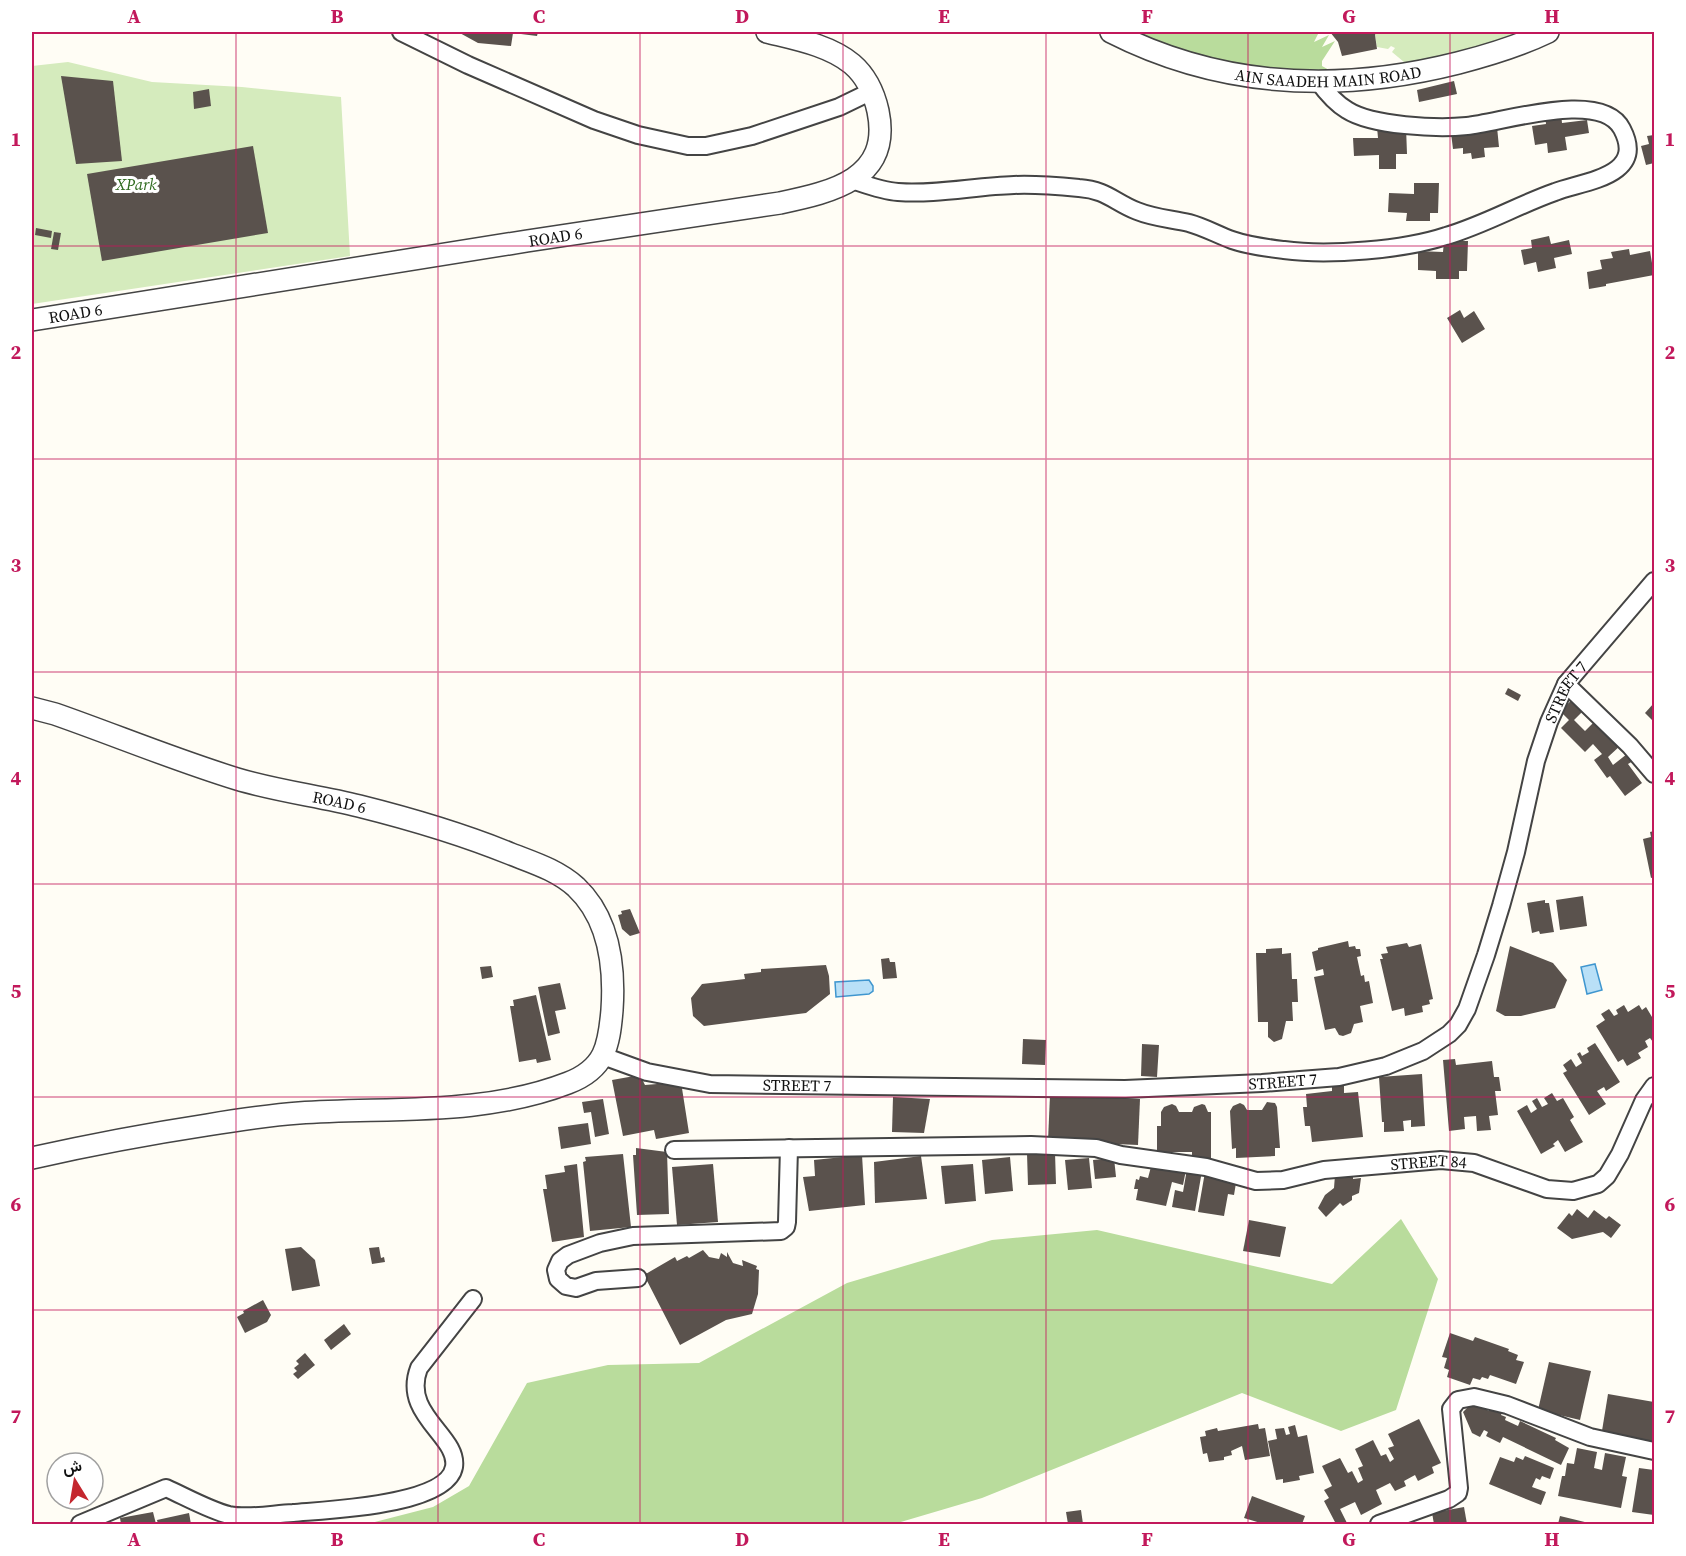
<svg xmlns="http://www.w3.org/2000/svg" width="1686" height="1556" font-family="'Source Serif 4',Vazirmatn,serif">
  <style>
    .green { fill: #d5ebbd }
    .forest { fill: #b9dc9c }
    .water { fill: #b9e0f7; stroke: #3f96cf; stroke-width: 1.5 }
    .building { fill: #5a524d }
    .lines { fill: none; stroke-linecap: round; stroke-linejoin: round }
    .minor-casing { stroke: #444; stroke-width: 20 }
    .tertiary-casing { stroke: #444; stroke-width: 24 }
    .minor { stroke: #fff; stroke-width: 16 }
    .tertiary { stroke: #fff; stroke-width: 21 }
    .grid { fill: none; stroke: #c2185b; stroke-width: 1.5; stroke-opacity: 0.55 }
    .labels { text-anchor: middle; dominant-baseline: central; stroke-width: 6; stroke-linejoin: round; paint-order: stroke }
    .street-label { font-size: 16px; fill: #111; stroke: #fff }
    .park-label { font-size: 16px; font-style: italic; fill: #2f6b1f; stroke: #fff }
    .neatline { fill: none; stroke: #c2185b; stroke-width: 2 }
    .grid-label { font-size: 20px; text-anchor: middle; font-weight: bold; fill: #c2185b }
  </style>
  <rect width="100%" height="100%" fill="#fffdf5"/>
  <g class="green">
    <polygon points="1376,32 1519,32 1489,44 1405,66 1404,62 1392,52 1395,48 1391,46 1388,49 1377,47 1375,35"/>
    <polygon points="68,62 152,82 242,87 341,97 350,256 32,304 32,66"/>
  </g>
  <g class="forest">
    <polygon points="1130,32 1319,32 1314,42 1329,35 1322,47 1335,41 1322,61 1322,66 1331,71 1307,75 1208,62"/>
    <polygon points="1401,1219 1438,1279 1396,1410 1341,1431 1242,1393 982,1498 894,1524 367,1524 433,1507 469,1486 527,1383 608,1365 699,1363 847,1283 992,1240 1097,1230 1332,1284"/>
  </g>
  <g class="water">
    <polygon points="1595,964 1602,990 1587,994 1581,967"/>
    <polygon points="869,980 873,986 873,991 869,994 836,997 835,982"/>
  </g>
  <g class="building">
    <polygon points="458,32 538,32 537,36 513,33 511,46 478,43"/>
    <polygon points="1330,32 1376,32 1375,35 1377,49 1342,56 1338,42"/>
    <polygon points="61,76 113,81 122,161 76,164"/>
    <polygon points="1454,81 1457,94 1419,102 1417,90"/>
    <polygon points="209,89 211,106 194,109 193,92"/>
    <polygon points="1561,114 1562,123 1587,120 1589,133 1565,137 1567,150 1548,153 1547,143 1535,145 1532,126 1546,124 1545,116"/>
    <polygon points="1377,127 1406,127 1407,154 1396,154 1396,169 1379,169 1379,155 1354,156 1353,138 1378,138"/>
    <polygon points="1497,127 1499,147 1484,148 1485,157 1472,159 1471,153 1463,154 1463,148 1453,149 1451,133"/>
    <polygon points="1654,135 1654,163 1646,165 1641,146 1649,144 1647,136"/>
    <polygon points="253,146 268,233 102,261 87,174"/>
    <polygon points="1414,183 1439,183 1438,213 1430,213 1430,221 1406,221 1407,213 1388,212 1389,193 1414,194"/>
    <polygon points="36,228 52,231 51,238 35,235"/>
    <polygon points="54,232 61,233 58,250 51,249"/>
    <polygon points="1549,236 1551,244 1569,240 1572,254 1554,258 1556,268 1538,272 1536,262 1524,265 1521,250 1532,248 1531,240"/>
    <polygon points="1444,241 1468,241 1467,271 1459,271 1459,279 1436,279 1436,271 1418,270 1418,251 1443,252"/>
    <polygon points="1629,249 1630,255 1650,251 1654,275 1606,284 1606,286 1589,289 1587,272 1602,269 1600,260 1613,258 1611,252"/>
    <polygon points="1460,310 1464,318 1474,311 1485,329 1462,343 1447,318"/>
    <polygon points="1508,688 1521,695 1518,701 1505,694"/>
    <polygon points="1575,697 1586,708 1574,720 1585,731 1596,720 1621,745 1608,757 1613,765 1627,754 1633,761 1628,764 1642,783 1625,796 1610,776 1607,778 1594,760 1602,754 1593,744 1585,752 1561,728 1569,720 1560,711"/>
    <polygon points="1654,703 1654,722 1645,713"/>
    <polygon points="1654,831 1654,877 1651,878 1643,839 1651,837 1650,832"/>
    <polygon points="1583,896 1587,926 1560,930 1556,900"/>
    <polygon points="1545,900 1545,903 1549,903 1554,932 1540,934 1539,931 1532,933 1527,903"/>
    <polygon points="630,909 640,933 630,936 622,929 618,915 622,914 621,911"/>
    <polygon points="1348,941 1349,947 1355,946 1356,949 1360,949 1361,956 1357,957 1361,976 1364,975 1365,982 1369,981 1373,1003 1360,1006 1363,1022 1354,1024 1351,1033 1343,1036 1339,1035 1335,1028 1325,1030 1314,977 1324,975 1323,969 1316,971 1312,952 1318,950 1318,948"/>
    <polygon points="1407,943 1409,947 1421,944 1433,999 1429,1000 1430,1004 1422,1006 1423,1012 1405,1016 1404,1008 1392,1011 1380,959 1383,959 1381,954 1388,953 1386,947"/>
    <polygon points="1510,946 1553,963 1567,980 1555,1008 1521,1016 1505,1016 1496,1011"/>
    <polygon points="1282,948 1282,954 1291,953 1292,979 1297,979 1298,1002 1292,1002 1293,1021 1286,1021 1282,1039 1274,1042 1268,1037 1268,1022 1258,1022 1256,953 1266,953 1266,949"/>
    <polygon points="889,958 890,962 895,962 897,978 883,979 881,959"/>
    <polygon points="826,965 829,976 830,994 806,1013 704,1026 693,1016 691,998 702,984 745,979 744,974 761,972 761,969"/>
    <polygon points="491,966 493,977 482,979 480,967"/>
    <polygon points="560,983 566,1009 555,1011 560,1033 548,1036 538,987"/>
    <polygon points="536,995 551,1060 537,1063 536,1059 519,1062 510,1006 514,1006 513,1000"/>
    <polygon points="1624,1005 1628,1012 1639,1005 1642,1010 1646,1007 1652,1017 1654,1016 1654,1041 1653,1042 1650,1038 1645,1041 1648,1047 1638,1053 1641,1058 1627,1066 1623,1059 1618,1062 1596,1026 1605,1020 1601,1014 1609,1009 1614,1016 1618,1014 1616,1010"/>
    <polygon points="1023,1039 1046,1040 1045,1065 1022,1064"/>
    <polygon points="1595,1043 1620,1082 1606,1091 1604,1087 1597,1091 1606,1104 1589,1115 1563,1073 1567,1071 1563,1065 1571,1059 1576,1067 1582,1063 1577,1054 1580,1052 1582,1056 1589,1052 1587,1048"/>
    <polygon points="1142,1044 1159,1045 1157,1077 1141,1076"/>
    <polygon points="1455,1059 1456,1065 1492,1061 1494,1077 1499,1077 1501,1091 1495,1091 1498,1115 1489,1116 1491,1130 1477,1131 1476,1116 1464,1117 1465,1129 1449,1131 1443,1060"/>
    <polygon points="1422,1074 1425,1126 1411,1127 1411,1120 1403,1121 1404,1131 1384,1132 1384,1122 1382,1122 1379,1077"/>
    <polygon points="640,1075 645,1085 681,1082 689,1133 656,1139 654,1130 623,1136 612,1080"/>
    <polygon points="1344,1084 1344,1093 1358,1092 1363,1137 1312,1142 1310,1126 1305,1126 1303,1107 1307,1107 1306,1094 1332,1091 1332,1085"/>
    <polygon points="1552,1093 1557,1101 1563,1098 1574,1117 1570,1120 1583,1142 1565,1152 1558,1140 1553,1144 1555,1146 1541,1154 1517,1111 1527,1105 1531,1113 1537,1109 1532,1101 1537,1098 1542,1107 1548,1104 1544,1098"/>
    <polygon points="1050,1095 1140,1099 1138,1145 1048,1141"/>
    <polygon points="893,1097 930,1099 924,1133 892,1132"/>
    <polygon points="603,1099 609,1134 595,1137 591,1112 584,1113 582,1102"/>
    <polygon points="1267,1102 1275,1103 1277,1107 1280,1148 1275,1148 1275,1156 1236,1158 1236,1148 1232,1149 1230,1111 1233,1106 1240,1103 1244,1105 1247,1110 1262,1110"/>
    <polygon points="1172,1104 1176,1106 1179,1112 1192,1112 1194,1107 1202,1104 1205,1105 1208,1112 1211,1112 1211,1158 1192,1158 1192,1152 1157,1152 1157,1126 1161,1126 1161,1112 1164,1107"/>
    <polygon points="588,1123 591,1144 561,1149 558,1127"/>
    <polygon points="636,1148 667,1152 669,1214 637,1215 633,1155 636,1155"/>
    <polygon points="1055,1153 1056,1184 1028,1185 1027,1154"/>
    <polygon points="623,1154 631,1227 590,1231 583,1162 586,1161 585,1157"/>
    <polygon points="862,1155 865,1205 809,1211 803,1177 815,1176 814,1160"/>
    <polygon points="921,1156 927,1199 875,1203 874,1162"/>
    <polygon points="1010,1157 1013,1191 985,1194 982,1160"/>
    <polygon points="1089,1158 1092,1188 1068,1190 1065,1160"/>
    <polygon points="1114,1158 1116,1177 1095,1179 1093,1160"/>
    <polygon points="1152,1163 1186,1170 1183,1185 1172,1182 1166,1206 1136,1200 1138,1189 1134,1189 1136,1179 1139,1180 1140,1176 1148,1178"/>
    <polygon points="577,1164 584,1237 552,1242 543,1189 547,1189 545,1175 565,1172 564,1166"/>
    <polygon points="713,1164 718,1222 677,1225 672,1167"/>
    <polygon points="973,1164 976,1201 945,1204 941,1166"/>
    <polygon points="1187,1169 1202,1171 1195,1211 1172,1207 1175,1190 1183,1192"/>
    <polygon points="1205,1172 1237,1177 1234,1195 1228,1194 1224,1216 1198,1212"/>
    <polygon points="1335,1175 1353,1175 1353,1179 1361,1178 1359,1193 1352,1196 1352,1200 1343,1206 1340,1203 1326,1217 1318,1208 1325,1195 1334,1188"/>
    <polygon points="1577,1209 1588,1218 1594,1210 1606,1219 1609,1216 1621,1225 1611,1238 1603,1232 1572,1239 1557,1228 1569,1213 1572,1216"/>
    <polygon points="1249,1220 1286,1227 1280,1257 1243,1251"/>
    <polygon points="301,1247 315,1260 320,1286 292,1291 285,1249"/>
    <polygon points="379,1247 381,1258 384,1257 385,1262 372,1264 369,1248"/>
    <polygon points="703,1250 709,1257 719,1259 721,1253 727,1257 727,1252 733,1263 743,1266 742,1260 757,1266 756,1269 759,1270 758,1294 752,1314 726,1320 680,1345 644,1275 675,1257 677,1261 687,1256 689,1258"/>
    <polygon points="263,1300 271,1315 267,1322 245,1333 237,1317 244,1313 243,1311"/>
    <polygon points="344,1324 351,1334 331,1350 324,1340"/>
    <polygon points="1450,1333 1473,1341 1475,1337 1509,1349 1508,1351 1518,1355 1516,1360 1524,1362 1516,1384 1490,1375 1488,1379 1482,1377 1480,1380 1473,1378 1470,1385 1447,1377 1449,1370 1444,1368 1447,1358 1442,1357"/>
    <polygon points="305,1353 315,1365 298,1379 293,1374 297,1371 294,1368 299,1364 296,1361"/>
    <polygon points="1549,1362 1591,1371 1580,1420 1538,1410"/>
    <polygon points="1608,1394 1654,1402 1654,1445 1601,1437"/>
    <polygon points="1470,1405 1478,1405 1489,1411 1492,1406 1503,1411 1501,1415 1506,1417 1505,1420 1518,1426 1520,1421 1556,1438 1555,1440 1569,1448 1561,1465 1503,1437 1500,1443 1486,1436 1488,1432 1484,1430 1480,1437 1472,1433 1463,1412"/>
    <polygon points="1419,1419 1441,1463 1432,1467 1434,1473 1418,1481 1415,1475 1404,1481 1406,1486 1395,1491 1390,1483 1376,1490 1382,1504 1361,1515 1355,1502 1340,1509 1347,1523 1336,1524 1324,1501 1329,1498 1324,1490 1332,1486 1322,1466 1340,1458 1348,1473 1352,1471 1358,1483 1363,1480 1358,1468 1363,1466 1355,1449 1373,1440 1381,1456 1386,1454 1390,1462 1394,1459 1388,1448 1394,1446 1388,1434"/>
    <polygon points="1258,1424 1259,1429 1265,1428 1270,1456 1245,1460 1242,1446 1231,1451 1232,1455 1224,1457 1224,1460 1209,1462 1207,1453 1203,1454 1200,1437 1206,1436 1205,1431 1217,1428 1218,1431"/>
    <polygon points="1295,1425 1298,1437 1307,1435 1314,1473 1299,1476 1300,1480 1283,1483 1283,1479 1276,1480 1268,1441 1277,1439 1275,1429 1284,1428 1286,1435 1290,1434 1288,1427"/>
    <polygon points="1577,1448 1597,1452 1594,1468 1602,1470 1605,1453 1626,1457 1622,1476 1627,1477 1621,1508 1558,1496 1562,1476 1565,1476 1567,1463 1574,1464"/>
    <polygon points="1525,1456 1554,1468 1550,1479 1542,1476 1540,1480 1536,1478 1532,1487 1546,1492 1541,1505 1489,1484 1500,1457 1514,1462 1516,1457 1523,1460"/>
    <polygon points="1639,1468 1654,1470 1654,1515 1632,1512"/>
    <polygon points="1252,1496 1305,1516 1302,1524 1264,1524 1244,1518"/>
    <polygon points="1464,1507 1467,1524 1434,1524 1432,1513"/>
    <polygon points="1081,1510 1083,1524 1068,1524 1066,1512"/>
    <polygon points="153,1512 156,1524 121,1524 120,1518"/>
    <polygon points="189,1513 191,1524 158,1524 157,1520"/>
    <polygon points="1560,1516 1593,1524 1558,1524"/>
  </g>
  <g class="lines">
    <g class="minor-casing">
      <g id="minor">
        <polyline points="401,32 468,65 594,120 638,135 688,146 706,146 752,136 839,107 872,91"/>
        <path d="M852,180C867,185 882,191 898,192C936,195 976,186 1014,185C1035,184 1058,186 1079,188C1107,190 1114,202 1137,211C1154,218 1172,219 1189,223C1204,227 1218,235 1232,240C1249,246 1267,248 1284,250C1328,256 1404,250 1446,236C1484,225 1518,205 1555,192C1583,181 1647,177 1622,129C1602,89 1504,122 1467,126C1437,129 1372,126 1347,110C1335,103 1326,92 1318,81"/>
        <polyline points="1566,684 1630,746 1654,774"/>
        <path id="s1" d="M603,1056L647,1072L710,1084L1125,1089L1262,1083L1339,1077L1386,1066L1423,1051L1449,1034L1458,1025L1467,1009L1486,955L1501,906L1516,852L1536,761L1549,722L1566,684L1654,581"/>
        <path id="s2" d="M674,1150L1031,1145L1096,1148L1121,1155L1206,1167L1256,1181L1283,1180L1324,1170L1441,1160L1474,1163L1547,1189L1573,1191L1598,1184L1607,1176L1620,1154L1644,1100L1654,1086"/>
        <polyline points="638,1278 596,1281 576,1288 566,1286 558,1279 556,1270 560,1261 568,1255 600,1243 633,1236 781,1231 786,1227 787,1222 789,1148"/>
        <path d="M80,1524L166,1488C184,1496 211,1511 229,1515C250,1519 272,1514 293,1513C325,1510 447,1506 454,1467C459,1436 401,1415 419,1368L473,1299"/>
        <polyline points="1379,1524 1449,1499 1458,1493 1459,1488 1451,1409 1458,1400 1474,1397 1507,1405 1590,1437 1654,1451"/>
      </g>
    </g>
    <g class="tertiary-casing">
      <g id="tertiary">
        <path id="s3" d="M1111,32C1221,88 1339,93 1458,63C1489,55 1519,46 1548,32"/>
        <path id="s4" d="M32,320L527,241L780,203C832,192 892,179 878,111C874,93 866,76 852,64C829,45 795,39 767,32"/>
        <path id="s5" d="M32,708L55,714C115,735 175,760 237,779C277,791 319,796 359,806C411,819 462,834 511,854C534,863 557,870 576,887C609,918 615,966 612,1010C609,1046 605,1069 568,1083C483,1116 389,1107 299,1113C269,1115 238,1120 207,1125C148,1134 90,1145 32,1158"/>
      </g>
    </g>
    <use href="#minor" class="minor"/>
    <use href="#tertiary" class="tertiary"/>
  </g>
  <path class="grid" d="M236,32V1524M438,32V1524M640,32V1524M843,32V1524M1046,32V1524M1248,32V1524M1450,32V1524M32,246H1654M32,459H1654M32,672H1654M32,884H1654M32,1097H1654M32,1310H1654"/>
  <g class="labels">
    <g class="street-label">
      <text stroke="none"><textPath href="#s3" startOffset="225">AIN SAADEH MAIN ROAD</textPath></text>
      <text stroke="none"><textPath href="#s4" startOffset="530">ROAD 6</textPath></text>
      <text stroke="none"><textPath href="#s4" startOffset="44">ROAD 6</textPath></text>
      <text stroke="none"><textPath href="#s1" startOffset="1224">STREET 7</textPath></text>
      <text stroke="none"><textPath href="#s5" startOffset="322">ROAD 6</textPath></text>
      <text stroke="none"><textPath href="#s1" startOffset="684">STREET 7</textPath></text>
      <text stroke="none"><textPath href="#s1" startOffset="198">STREET 7</textPath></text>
      <text stroke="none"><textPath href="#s2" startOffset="760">STREET 84</textPath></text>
    </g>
    <g class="park-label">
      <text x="136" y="184">XPark</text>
    </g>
  </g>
  <rect width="1686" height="1556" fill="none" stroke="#ffffff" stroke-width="66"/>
  <g transform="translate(75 1481) rotate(349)"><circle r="28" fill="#ffffff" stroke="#a0a0a0" stroke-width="1.5"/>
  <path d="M0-4.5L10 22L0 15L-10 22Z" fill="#c4262e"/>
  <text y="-9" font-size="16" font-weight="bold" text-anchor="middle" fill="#111111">ش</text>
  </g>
  <rect x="33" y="33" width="1620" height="1490" class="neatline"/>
  <g class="grid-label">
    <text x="134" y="23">A</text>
    <text x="337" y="23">B</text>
    <text x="539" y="23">C</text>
    <text x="742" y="23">D</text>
    <text x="944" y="23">E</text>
    <text x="1147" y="23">F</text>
    <text x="1349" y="23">G</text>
    <text x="1552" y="23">H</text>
    <text x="16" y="146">1</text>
    <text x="1670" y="146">1</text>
    <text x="16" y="359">2</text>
    <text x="1670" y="359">2</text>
    <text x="16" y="572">3</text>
    <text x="1670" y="572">3</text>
    <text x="16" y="785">4</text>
    <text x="1670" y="785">4</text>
    <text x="16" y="998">5</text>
    <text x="1670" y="998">5</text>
    <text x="16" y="1211">6</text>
    <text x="1670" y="1211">6</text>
    <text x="16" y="1423">7</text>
    <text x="1670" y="1423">7</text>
    <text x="134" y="1546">A</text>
    <text x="337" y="1546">B</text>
    <text x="539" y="1546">C</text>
    <text x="742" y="1546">D</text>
    <text x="944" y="1546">E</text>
    <text x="1147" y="1546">F</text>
    <text x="1349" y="1546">G</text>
    <text x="1552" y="1546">H</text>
  </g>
</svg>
